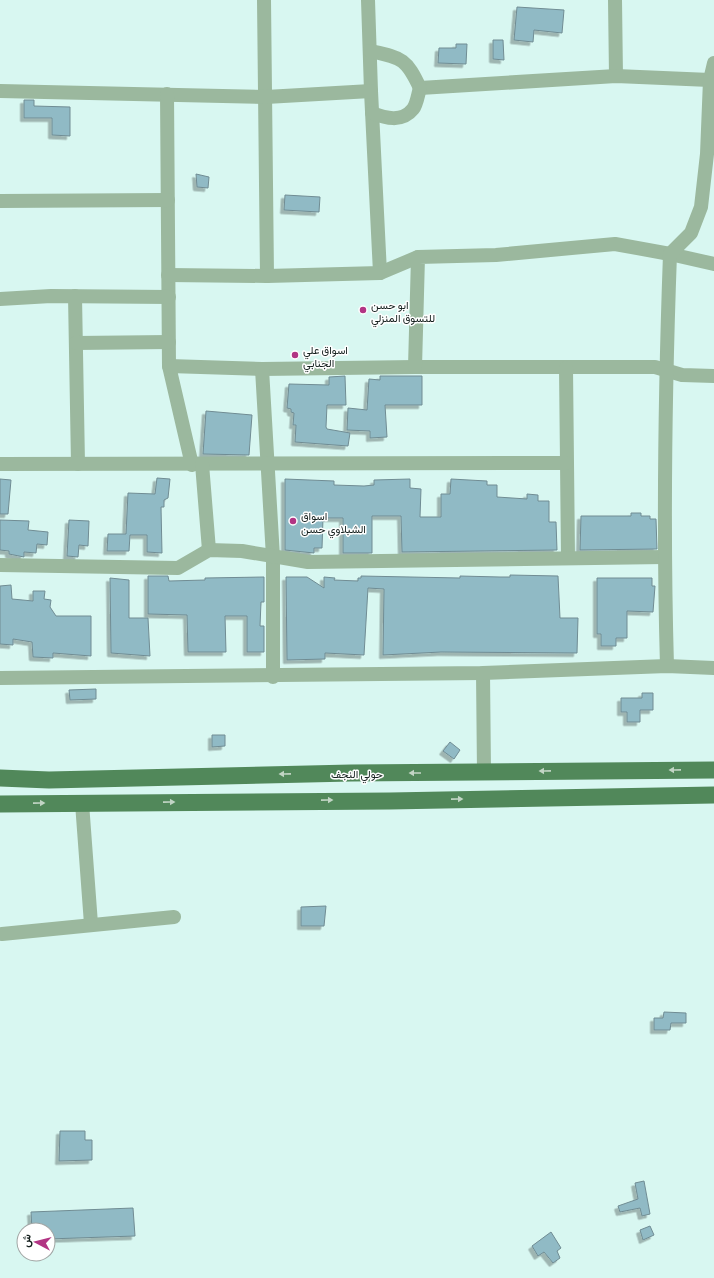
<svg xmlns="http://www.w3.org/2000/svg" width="714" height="1278" font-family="Barlow,Vazirmatn,sans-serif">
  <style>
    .building { fill: #90bac5; stroke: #708c93; filter: url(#shadow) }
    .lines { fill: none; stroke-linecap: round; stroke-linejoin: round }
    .minor { stroke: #9bb89e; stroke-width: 14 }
    .major { stroke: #51885a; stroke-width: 17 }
    .oneway { fill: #c2d5c5 }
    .poi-dot { fill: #b23484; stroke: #fff; stroke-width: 1.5 }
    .labels { text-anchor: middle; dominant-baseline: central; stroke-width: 3; stroke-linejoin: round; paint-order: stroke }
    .poi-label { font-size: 11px; fill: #131e1c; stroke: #fff; text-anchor: start }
    .street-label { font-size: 11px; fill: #131e1c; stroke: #fff }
  </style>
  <defs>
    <filter id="shadow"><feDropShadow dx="-3.5" dy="3.5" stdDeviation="0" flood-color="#0004"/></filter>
  </defs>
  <rect width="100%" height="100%" fill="#d8f7f1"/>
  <g class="building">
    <polygon points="517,7 564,10 562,33 534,30 533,42 514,40"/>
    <polygon points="493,40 503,40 504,60 493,59"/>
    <polygon points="456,44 467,44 466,64 438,63 439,48 456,48"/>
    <polygon points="24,100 34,100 34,106 70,107 70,136 52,135 52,118 24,118"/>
    <polygon points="196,174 209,177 208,188 197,187"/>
    <polygon points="285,195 320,197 319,212 284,210"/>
    <polygon points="345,376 346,405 327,405 326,427 327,429 350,433 348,446 295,442 296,425 293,425 294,413 291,412 291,409 287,408 289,384 329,385 329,377"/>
    <polygon points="380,376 422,376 422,405 385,405 387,437 370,438 370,431 347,430 348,408 367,410 369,379 380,380"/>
    <polygon points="206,411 252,415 249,455 203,454"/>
    <polygon points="157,478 170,479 168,498 164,500 164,507 161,507 162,553 147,552 147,535 130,535 129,551 107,551 108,534 126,534 128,493 155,494"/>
    <polygon points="0,479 11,480 8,514 0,514"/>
    <polygon points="285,479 334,481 334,485 364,486 374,485 374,480 410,479 410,488 421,489 420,517 441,517 441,494 450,494 451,479 487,481 487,485 497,485 497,497 527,499 527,494 538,495 538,501 549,501 549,522 556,522 557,550 402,552 401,516 372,516 372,553 343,553 343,518 323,518 322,548 314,548 314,553 285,550"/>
    <polygon points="631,513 641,513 641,516 650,516 650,519 656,519 657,549 580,550 581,516 631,516"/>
    <polygon points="0,520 29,521 28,530 48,532 47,545 37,544 36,553 24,552 24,557 9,554 9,551 0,550"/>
    <polygon points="69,520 89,521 88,546 79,545 78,557 67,556"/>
    <polygon points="510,575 558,576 560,618 578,618 577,653 441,652 383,655 384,589 368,588 364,655 325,653 325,659 287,660 286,577 307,577 324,588 324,577 335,578 334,580 358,581 358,578 361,578 361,576 460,578 460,576 500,577 510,577"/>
    <polygon points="148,576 168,576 169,581 205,580 205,578 264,577 264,602 261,602 260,626 264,626 264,652 247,652 247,616 225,616 226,652 188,652 187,615 148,614"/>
    <polygon points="110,578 129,580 129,618 148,618 150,656 111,653"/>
    <polygon points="597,578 652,578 652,586 655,586 653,612 627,611 627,638 616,638 616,646 601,646 601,634 597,634"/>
    <polygon points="11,585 12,599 33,601 33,591 45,591 44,599 51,600 50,607 56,616 91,616 91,656 53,653 53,658 33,657 32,642 13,639 13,645 0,644 0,586"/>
    <polygon points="96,689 96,699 70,700 69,690"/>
    <polygon points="642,693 653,693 653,710 640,710 640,722 627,722 627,712 621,712 621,698 642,698"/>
    <polygon points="212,735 225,735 225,746 212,747"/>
    <polygon points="450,742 460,750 454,759 443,751"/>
    <polygon points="326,906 324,926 301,926 301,907"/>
    <polygon points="664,1012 686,1013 686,1023 671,1023 670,1030 654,1030 654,1018 663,1018"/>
    <polygon points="60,1131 85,1131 85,1140 92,1140 92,1160 59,1161"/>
    <polygon points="644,1181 650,1214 642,1216 640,1208 620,1212 618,1206 638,1199 635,1183"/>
    <polygon points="133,1208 135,1236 48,1239 48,1230 32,1230 31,1212"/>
    <polygon points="650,1226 654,1235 643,1240 640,1230"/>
    <polygon points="551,1232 561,1248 557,1251 560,1258 553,1263 544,1252 538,1256 532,1246"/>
  </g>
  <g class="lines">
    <g class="minor">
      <polyline points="264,0 267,276"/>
      <polyline points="368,0 371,91 380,273"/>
      <polyline points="615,0 616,76"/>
      <path d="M370,51C402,58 406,58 420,88L616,76L710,80"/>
      <polyline points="0,91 266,97 371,91"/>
      <polyline points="167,94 169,366 192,465"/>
      <path d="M372,113C385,118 402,123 413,109C417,104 418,94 420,88"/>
      <polyline points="0,201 168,200"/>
      <polyline points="168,275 267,276 380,273 418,257"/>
      <polyline points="75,296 78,464"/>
      <polyline points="0,299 51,296 169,297"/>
      <polyline points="76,343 169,342"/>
      <polyline points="169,366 262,369 415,367 655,367 682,375 714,376"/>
      <polyline points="415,367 418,257 496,255 615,244 670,254 714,264"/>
      <polyline points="566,368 568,557"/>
      <polyline points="262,369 273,557 273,677"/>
      <polyline points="0,464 566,463"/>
      <polyline points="202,464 209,550"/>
      <polyline points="0,565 178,568 209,550 242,551 308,562 664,557"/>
      <path d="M667,666C663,528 665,391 670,254L691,233L701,207L707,154L710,80L714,63"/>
      <polyline points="483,673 484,772"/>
      <polyline points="0,678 483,673 667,666 714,668"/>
      <polyline points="82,803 91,924"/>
      <polyline points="2,934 174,917"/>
    </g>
    <g class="major">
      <polyline points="0,778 49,780 351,773 714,770"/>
      <polyline points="0,804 390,801 714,795"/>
    </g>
  </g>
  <defs><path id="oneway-solid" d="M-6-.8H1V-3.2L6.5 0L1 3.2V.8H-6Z"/></defs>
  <g class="oneway">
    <use href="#oneway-solid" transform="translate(675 770) rotate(179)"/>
    <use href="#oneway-solid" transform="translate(545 771) rotate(179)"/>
    <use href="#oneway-solid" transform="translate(415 773) rotate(180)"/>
    <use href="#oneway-solid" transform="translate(285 774) rotate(179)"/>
    <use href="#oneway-solid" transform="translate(457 799) rotate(-1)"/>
    <use href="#oneway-solid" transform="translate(327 800) rotate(-1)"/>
    <use href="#oneway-solid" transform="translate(169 802) rotate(-1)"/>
    <use href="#oneway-solid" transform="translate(39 803) rotate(-1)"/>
  </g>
  <g class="poi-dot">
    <circle cx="363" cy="310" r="4"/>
    <circle cx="295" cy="355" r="4"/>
    <circle cx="293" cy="521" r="4"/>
  </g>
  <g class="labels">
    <g class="poi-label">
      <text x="371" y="304">ابو حسن<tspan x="371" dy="13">للتسوق المنزلي</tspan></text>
      <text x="303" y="349">اسواق علي<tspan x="303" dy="13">الجنابي</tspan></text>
      <text x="301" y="515">اسواق<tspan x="301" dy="13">الشبلاوي حسن</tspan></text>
    </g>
    <g class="street-label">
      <text x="357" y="773">حولي النجف</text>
    </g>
  </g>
  <g transform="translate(36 1242) rotate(277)"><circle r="19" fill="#ffffff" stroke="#a1a5a4"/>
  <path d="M0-3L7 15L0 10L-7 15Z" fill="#b23484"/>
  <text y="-6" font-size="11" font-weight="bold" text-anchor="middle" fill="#131e1c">ش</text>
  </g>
</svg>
